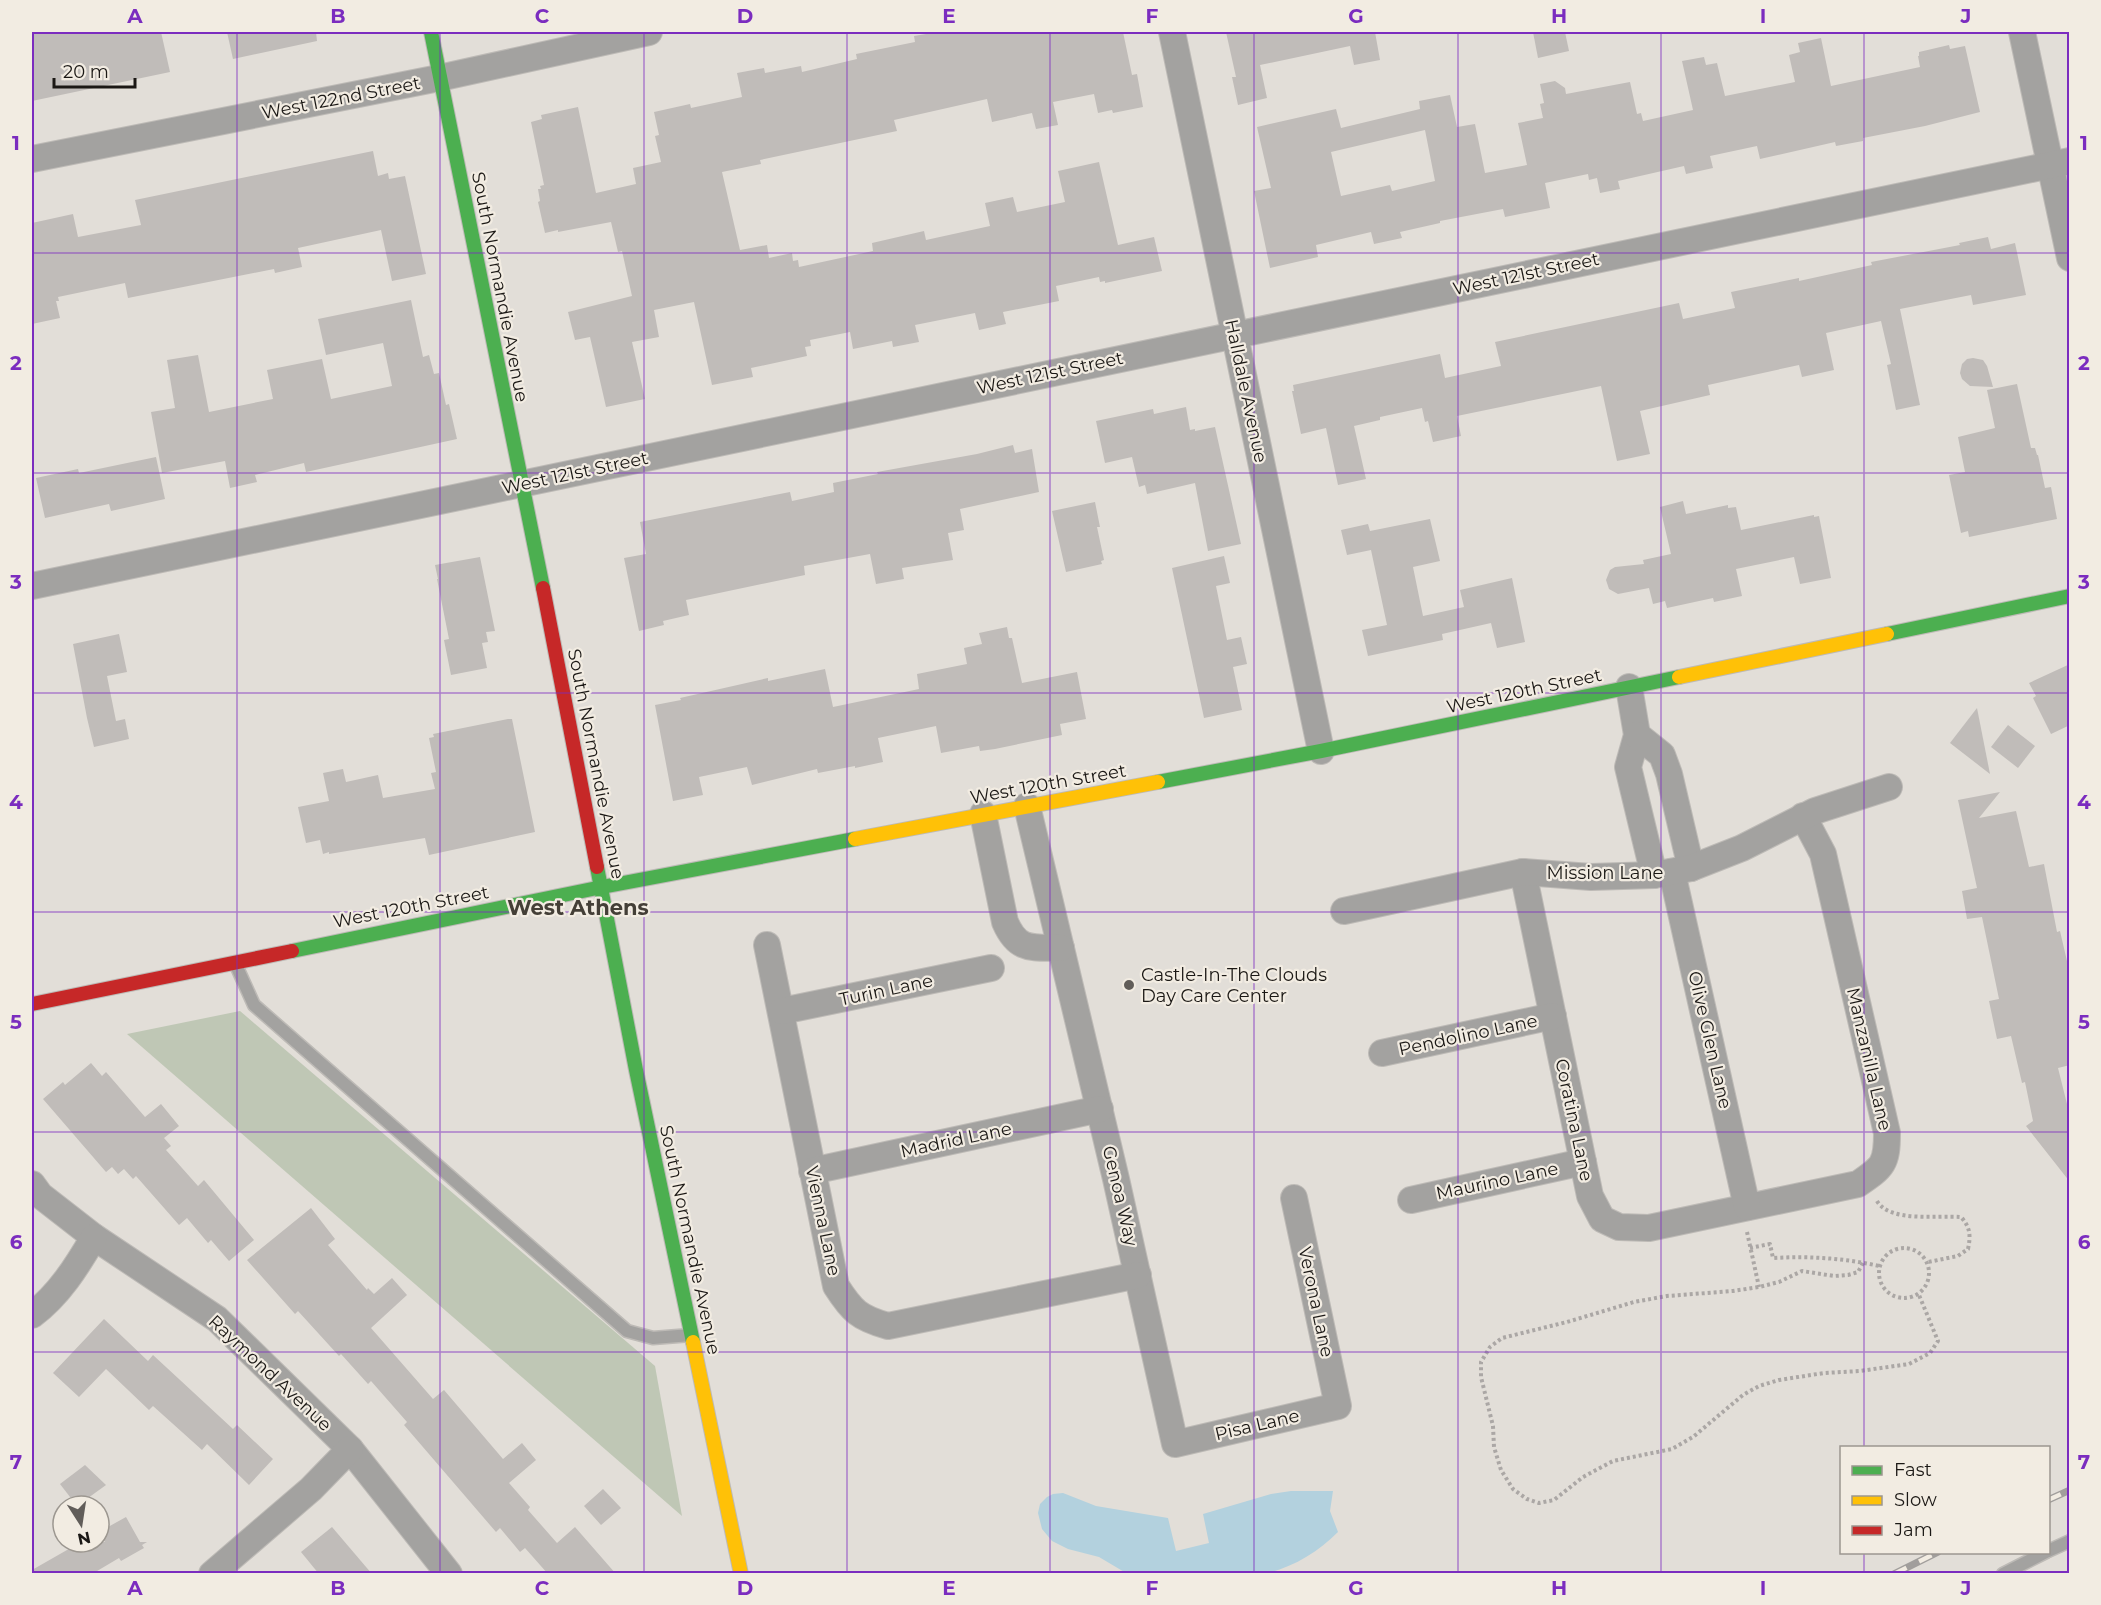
<svg xmlns="http://www.w3.org/2000/svg" width="2101" height="1605" font-family="Montserrat,sans-serif">
  <style>
    .green { fill: #bfc7b5 }
    .water { fill: #b3d1de }
    .building { fill: #c0bcb9; fill-rule: evenodd }
    .lines { fill: none; stroke-linecap: round; stroke-linejoin: round }
    .lane-casing { stroke: #bdbab6; stroke-width: 15 }
    .street-casing { stroke: #bdbab6; stroke-width: 28 }
    .fast-casing { stroke: #bdbab6; stroke-width: 16 }
    .slow-casing { stroke: #bdbab6; stroke-width: 16 }
    .jam-casing { stroke: #bdbab6; stroke-width: 16 }
    .path { stroke: #aba7a5; stroke-width: 4; stroke-dasharray: 3 3; stroke-linecap: butt }
    .lane { stroke: #a3a2a0; stroke-width: 12 }
    .street { stroke: #a3a2a0; stroke-width: 26 }
    .fast { stroke: #4caf50; stroke-width: 14 }
    .slow { stroke: #ffc107; stroke-width: 14 }
    .jam { stroke: #c62828; stroke-width: 14 }
    .rail-casing { stroke: #a19e9c; stroke-width: 7 }
    .rail { stroke: #f2ece2; stroke-width: 4.5; stroke-dasharray: 14; stroke-linecap: butt }
    .grid { fill: none; stroke: #7b2cbf; stroke-width: 1.5; stroke-opacity: 0.55 }
    .poi-dot { fill: #615d59; stroke: #f2ece2; stroke-width: 2 }
    .labels { text-anchor: middle; dominant-baseline: central; stroke-width: 4.5; stroke-linejoin: round; paint-order: stroke }
    .street-label { font-size: 18px; fill: #1b1815; stroke: #f2ece2 }
    .poi-label { font-size: 18px; fill: #1b1815; stroke: #f2ece2; text-anchor: start }
    .quarter-label { font-size: 21px; font-weight: bold; fill: #443f37; stroke: #f2ece2 }
    .neatline { fill: none; stroke: #7b2cbf; stroke-width: 2 }
    .grid-label { font-size: 20px; text-anchor: middle; font-weight: bold; fill: #7b2cbf }
  </style>
  <rect width="100%" height="100%" fill="#e2ded8"/>
  <polygon class="green" points="240,1011 655,1366 682,1516 127,1034"/>
  <path class="water" d="M1291,1491H1333L1330,1511L1338,1532C1318,1552 1295,1566 1268,1573H1126L1099,1557L1068,1549L1052,1541L1042,1529L1038,1513L1040,1504L1047,1497L1053,1494L1063,1493L1096,1506L1168,1518L1176,1551L1209,1543L1203,1514L1271,1494Z"/>
  <g class="building">
    <polygon points="32,32 161,32 170,72 32,101"/>
    <polygon points="227,32 316,32 317,41 233,59"/>
    <polygon points="938,32 1123,32 1132,75 1137,74 1143,107 1113,113 1112,110 1098,113 1094,94 1053,102 1058,125 1036,129 1032,113 992,122 987,99 894,120 897,131 760,160 761,164 722,172 740,250 767,245 769,258 792,253 793,261 798,260 799,267 873,251 872,243 924,231 926,240 990,226 985,203 1013,197 1017,212 1065,202 1058,171 1099,162 1118,245 1154,237 1162,271 1105,283 1105,281 1100,282 1099,277 1056,286 1059,301 1003,312 1006,324 979,330 975,313 915,325 919,342 893,347 892,341 853,349 850,332 810,340 811,346 805,347 807,356 751,368 753,377 712,385 694,302 654,310 659,337 632,342 645,399 606,407 590,337 575,340 568,312 632,296 622,251 618,252 611,222 558,232 558,230 545,233 538,202 540,201 538,189 541,189 540,186 544,185 531,122 542,119 541,115 578,107 596,193 636,184 633,168 661,162 655,136 659,135 654,112 690,104 691,108 742,97 737,73 764,68 765,73 801,66 802,72 857,59 856,54 915,42 914,36"/>
    <polygon points="1226,32 1375,32 1380,60 1354,65 1350,46 1260,65 1267,98 1238,105 1232,77 1236,77"/>
    <polygon points="1533,32 1565,32 1569,51 1538,58"/>
    <path d="M1821,38L1831,86L1920,67L1918,56H1919V52L1949,45L1950,49L1965,46L1980,112L1925,126L1863,138V141L1836,146L1835,142L1760,159L1757,146L1710,156L1713,168L1686,174L1684,166L1618,181L1620,189L1600,193L1597,178L1589,180L1588,174L1545,183L1550,208L1505,217L1503,209L1440,221V223L1400,232L1402,238L1374,244L1371,232L1316,245L1318,257L1270,268L1254,191L1271,188L1257,127L1336,109L1341,128L1420,109L1419,101L1450,95L1457,127L1475,124L1485,173L1527,165L1518,123L1543,118L1540,104L1544,103L1540,84L1555,81L1565,88L1566,94L1630,82L1637,114L1641,113L1643,121L1693,110L1682,61L1704,57L1706,65L1717,63L1725,96L1795,82L1789,55L1800,52L1798,43ZM1425,130L1435,181L1392,191L1390,185L1341,196L1331,152Z"/>
    <polygon points="373,151 378,176 388,173 389,179 405,176 426,274 392,281 381,230 298,248 302,267 275,273 274,269 128,298 125,283 58,297 59,301 56,301 60,318 32,324 32,223 73,214 78,237 141,225 135,200"/>
    <polygon points="1988,237 1991,249 2015,243 2026,295 1973,305 1971,295 1900,309 1920,405 1896,410 1887,365 1891,364 1881,321 1826,333 1834,370 1802,377 1799,365 1708,385 1710,395 1640,411 1650,454 1617,461 1601,386 1457,416 1461,436 1433,442 1428,421 1425,422 1422,408 1380,417 1380,420 1354,426 1366,479 1338,485 1326,428 1301,434 1292,391 1294,391 1293,385 1440,354 1445,378 1501,366 1495,342 1679,303 1683,319 1735,308 1731,292 1799,278 1799,281 1872,265 1871,262 1960,245 1959,243"/>
    <polygon points="411,300 423,357 429,355 434,374 439,373 446,405 449,404 457,439 306,472 304,463 255,475 257,482 230,488 225,461 162,473 151,412 175,408 167,360 198,355 209,412 273,399 267,370 322,359 331,399 392,386 383,343 326,355 318,319"/>
    <polygon points="1973,358 1983,360 1987,366 1993,387 1970,386 1962,379 1960,373 1962,364 1967,359"/>
    <polygon points="2017,384 2031,448 2035,448 2037,455 2038,455 2045,488 2051,487 2057,519 1969,537 1968,531 1961,533 1949,475 1965,472 1958,437 1995,428 1987,390"/>
    <polygon points="1186,407 1190,430 1195,429 1195,431 1215,427 1241,544 1208,551 1195,483 1147,494 1145,485 1139,487 1132,457 1105,463 1096,421 1153,409 1154,414"/>
    <polygon points="1013,445 1015,453 1032,449 1039,492 960,509 964,530 948,533 953,560 902,568 904,579 876,584 870,554 804,566 805,575 686,600 689,615 663,621 664,625 639,631 624,558 646,554 640,522 790,492 792,501 834,492 833,483 878,474 877,472 977,454"/>
    <polygon points="156,457 165,499 111,511 109,504 45,518 36,478 78,469 79,473"/>
    <polygon points="1683,501 1686,514 1728,505 1728,508 1736,507 1741,530 1814,515 1814,517 1819,516 1831,578 1800,584 1794,557 1736,569 1742,596 1714,602 1713,598 1667,608 1665,601 1653,604 1649,588 1618,594 1609,589 1606,580 1610,570 1615,567 1644,564 1643,560 1671,554 1660,507"/>
    <polygon points="1095,502 1100,527 1097,527 1104,560 1101,561 1102,564 1066,572 1052,511"/>
    <polygon points="1430,519 1440,561 1413,567 1423,616 1464,607 1460,590 1512,578 1525,642 1497,648 1491,623 1442,634 1443,640 1368,656 1362,630 1387,625 1371,550 1347,555 1341,530 1368,524 1370,531"/>
    <polygon points="1224,556 1230,583 1216,586 1227,640 1241,637 1247,664 1233,667 1242,710 1204,718 1172,568"/>
    <polygon points="480,557 495,631 486,632 488,642 482,643 487,668 451,675 444,640 449,639 437,579 438,579 435,565"/>
    <polygon points="1007,627 1009,638 1012,638 1022,683 1077,672 1086,719 1060,724 1062,735 995,749 980,751 979,746 941,753 936,726 878,738 883,762 855,768 855,766 818,773 817,769 752,785 747,767 699,777 703,795 673,801 655,705 681,700 680,698 768,678 768,681 825,669 833,707 919,689 917,674 967,664 964,648 982,644 979,633"/>
    <polygon points="119,634 127,672 107,676 116,721 125,719 129,739 94,747 87,718 73,644"/>
    <polygon points="2070,664 2070,725 2051,734 2033,698 2036,696 2029,683"/>
    <polygon points="1977,708 1990,774 1950,743"/>
    <polygon points="508,719 512,719 535,832 429,855 425,838 329,854 329,852 323,854 320,840 306,843 298,807 329,801 323,773 343,769 346,782 378,775 383,798 435,789 431,773 436,772 429,738 434,737 433,734"/>
    <polygon points="2008,725 2035,746 2018,768 1991,747"/>
    <polygon points="2000,792 1979,818 2016,811 2029,867 2044,864 2057,932 2060,931 2070,974 2070,1065 2058,1068 2070,1116 2070,1182 2026,1126 2033,1121 2025,1082 2022,1083 2011,1036 1997,1039 1989,1001 1999,999 1982,917 1967,919 1962,891 1977,888 1958,800"/>
    <polygon points="91,1063 102,1076 106,1072 145,1117 161,1104 179,1126 164,1138 171,1146 166,1150 198,1186 204,1180 254,1240 229,1261 211,1240 208,1243 187,1218 179,1225 136,1176 133,1179 124,1169 118,1174 112,1167 106,1172 43,1099 63,1082 65,1085"/>
    <polygon points="311,1208 335,1239 328,1245 367,1290 368,1288 374,1294 392,1278 407,1295 371,1328 433,1399 444,1390 503,1459 522,1443 536,1460 509,1483 530,1507 528,1510 557,1543 575,1527 616,1574 548,1574 525,1548 520,1552 500,1528 496,1532 404,1425 407,1422 371,1381 368,1384 341,1354 339,1356 298,1311 295,1314 247,1260"/>
    <polygon points="104,1319 148,1361 153,1355 233,1429 237,1425 273,1459 249,1485 207,1444 202,1450 153,1406 149,1410 106,1369 79,1397 53,1373"/>
    <polygon points="85,1465 106,1485 77,1506 60,1484"/>
    <polygon points="603,1489 621,1508 601,1525 584,1506"/>
    <polygon points="126,1517 140,1542 147,1542 142,1545 144,1548 121,1561 119,1558 92,1574 32,1574 32,1570 81,1542 105,1542 99,1532"/>
    <polygon points="332,1527 372,1574 319,1574 301,1552"/>
  </g>
  <g class="lines">
    <g class="lane-casing">
      <g id="lane">
        <polyline points="235,963 254,1005 627,1331 653,1338 691,1335"/>
        <polyline points="2048,1551 2070,1541"/>
        <polyline points="2003,1574 2046,1552"/>
      </g>
    </g>
    <g class="street-casing">
      <g id="street">
        <polyline points="1172,32 1321,751"/>
        <polyline points="2022,32 2070,258"/>
        <polyline points="32,159 439,78 649,32"/>
        <polyline points="32,586 2070,161"/>
        <polyline points="1629,687 1637,735 1628,767 1654,875"/>
        <polyline points="1637,735 1662,755 1669,774 1691,868"/>
        <polyline points="1027,806 1116,1179 1175,1444 1338,1406 1294,1198"/>
        <path d="M983,814L1005,922C1018,952 1032,947 1061,948"/>
        <path d="M1523,872L1590,1196L1602,1219L1619,1227L1649,1228L1858,1184C1883,1167 1887,1164 1887,1133L1823,854L1803,816"/>
        <polyline points="1672,872 1747,1207"/>
        <polyline points="1344,911 1523,872 1591,877 1654,875 1691,868 1742,848 1815,811 1889,787"/>
        <path d="M767,945L836,1286C852,1311 859,1318 888,1326L1138,1275"/>
        <polyline points="782,1011 991,968"/>
        <polyline points="1382,1053 1553,1016"/>
        <polyline points="812,1171 1100,1109"/>
        <polyline points="32,1184 40,1195 94,1237 217,1319 350,1449 449,1574"/>
        <polyline points="1411,1200 1583,1162"/>
        <path d="M32,1315C59,1295 77,1266 94,1237"/>
        <polyline points="212,1574 311,1489 350,1449"/>
      </g>
    </g>
    <g class="fast-casing">
      <g id="fast">
        <polyline points="431,32 543,588"/>
        <polyline points="1887,634 2070,596"/>
        <polyline points="1158,782 1321,751 1679,677"/>
        <polyline points="597,867 636,1070 693,1342"/>
        <polyline points="292,951 602,887 855,839"/>
      </g>
    </g>
    <g class="slow-casing">
      <g id="slow">
        <polyline points="1679,677 1887,634"/>
        <polyline points="855,839 1158,782"/>
        <polyline points="693,1342 741,1574"/>
      </g>
    </g>
    <g class="jam-casing">
      <g id="jam">
        <polyline points="543,588 597,867"/>
        <polyline points="32,1004 292,951"/>
      </g>
    </g>
    <g class="path">
      <path d="M1877,1201C1890,1223 1938,1215 1961,1217C1970,1227 1971,1235 1968,1249L1958,1256L1928,1262"/>
      <polyline points="1747,1232 1759,1287"/>
      <circle cx="1904" cy="1273" r="25"/>
      <path d="M1750,1248L1770,1244L1773,1258C1809,1256 1844,1258 1879,1266"/>
      <polyline points="1863,1263 1858,1272 1848,1275 1834,1276 1802,1271 1779,1282 1759,1287 1733,1291 1667,1296 1634,1302 1567,1322 1502,1338 1490,1347 1481,1362 1481,1377 1493,1426 1494,1447 1501,1470 1513,1489 1527,1499 1539,1503 1554,1500 1583,1477 1613,1461 1672,1449 1693,1437 1743,1395 1759,1386 1779,1380 1824,1373 1860,1371 1909,1364 1930,1353 1938,1341 1919,1295"/>
    </g>
    <use href="#lane" class="lane"/>
    <use href="#street" class="street"/>
    <use href="#fast" class="fast"/>
    <use href="#slow" class="slow"/>
    <use href="#jam" class="jam"/>
    <g class="rail-casing">
      <g id="rail">
        <polyline points="2048,1500 2070,1490"/>
        <polyline points="1894,1574 1938,1552"/>
      </g>
    </g>
    <use href="#rail" class="rail"/>
  </g>
  <path class="grid" d="M237,32V1574M440,32V1574M644,32V1574M847,32V1574M1050,32V1574M1254,32V1574M1458,32V1574M1661,32V1574M1864,32V1448M32,253H2070M32,473H2070M32,693H2070M32,912H2070M32,1132H2070M32,1352H2070M1864,1552V1574"/>
  <circle class="poi-dot" cx="1129" cy="985" r="6"/>
  <g class="labels">
    <g class="street-label">
      <text transform="translate(341 98) rotate(-11)">West 122nd Street</text>
      <text transform="translate(1526 274) rotate(-12)">West 121st Street</text>
      <text transform="translate(500 287) rotate(79)">South Normandie Avenue</text>
      <text transform="translate(1050 373) rotate(-12)">West 121st Street</text>
      <text transform="translate(1246 391) rotate(78)">Halldale Avenue</text>
      <text transform="translate(575 473) rotate(-12)">West 121st Street</text>
      <text transform="translate(1524 691) rotate(-12)">West 120th Street</text>
      <text transform="translate(596 764) rotate(79)">South Normandie Avenue</text>
      <text transform="translate(1048 784) rotate(-10)">West 120th Street</text>
      <text x="1605" y="873">Mission Lane</text>
      <text transform="translate(411 907) rotate(-11)">West 120th Street</text>
      <text transform="translate(886 990) rotate(-12)">Turin Lane</text>
      <text transform="translate(1468 1035) rotate(-12)">Pendolino Lane</text>
      <text transform="translate(1710 1040) rotate(77)">Olive Glen Lane</text>
      <text transform="translate(1869 1059) rotate(77)">Manzanilla Lane</text>
      <text transform="translate(1574 1120) rotate(78)">Coratina Lane</text>
      <text transform="translate(956 1140) rotate(-12)">Madrid Lane</text>
      <text transform="translate(1497 1181) rotate(-12)">Maurino Lane</text>
      <text transform="translate(1120 1196) rotate(77)">Genoa Way</text>
      <text transform="translate(823 1221) rotate(78)">Vienna Lane</text>
      <text transform="translate(690 1240) rotate(78)">South Normandie Avenue</text>
      <text transform="translate(1316 1302) rotate(78)">Verona Lane</text>
      <text transform="translate(270 1373) rotate(43)">Raymond Avenue</text>
      <text transform="translate(1257 1425) rotate(-13)">Pisa Lane</text>
    </g>
    <g class="poi-label">
      <text x="1141" y="975">Castle-In-The Clouds<tspan x="1141" dy="21">Day Care Center</tspan></text>
    </g>
    <g class="quarter-label">
      <text x="578" y="907">West Athens</text>
    </g>
  </g>
  <rect width="2101" height="1605" fill="none" stroke="#f2ece2" stroke-width="66"/>
  <rect x="1840" y="1446" width="210" height="108" fill="#f2ece2" stroke="#9c9790" stroke-width="1.5"/>
  <rect x="1852" y="1466" width="30" height="9" fill="#4caf50" stroke="#9c9790" stroke-width="1.5"/>
  <text x="1894" y="1476" font-size="18" fill="#1b1815">Fast</text>
  <rect x="1852" y="1496" width="30" height="9" fill="#ffc107" stroke="#9c9790" stroke-width="1.5"/>
  <text x="1894" y="1506" font-size="18" fill="#1b1815">Slow</text>
  <rect x="1852" y="1526" width="30" height="9" fill="#c62828" stroke="#9c9790" stroke-width="1.5"/>
  <text x="1894" y="1536" font-size="18" fill="#1b1815">Jam</text>
  <g transform="translate(81 1524) rotate(168)"><circle r="28" fill="#f2ece2" stroke="#9c9790" stroke-width="1.5"/>
  <path d="M0-4.5L10 22L0 15L-10 22Z" fill="#615d59"/>
  <text y="-9" font-size="16" font-weight="bold" text-anchor="middle" fill="#1b1815">N</text>
  </g>
  <path d="M54 78v9h81v-9" fill="none" stroke="#1b1815" stroke-width="3"/>
  <text x="63" y="78" font-size="18" fill="#1b1815" stroke="#f2ece2" stroke-width="4.5" paint-order="stroke">20 m</text>
  <rect x="33" y="33" width="2035" height="1539" class="neatline"/>
  <g class="grid-label">
    <text x="135" y="23">A</text>
    <text x="338" y="23">B</text>
    <text x="542" y="23">C</text>
    <text x="745" y="23">D</text>
    <text x="949" y="23">E</text>
    <text x="1152" y="23">F</text>
    <text x="1356" y="23">G</text>
    <text x="1559" y="23">H</text>
    <text x="1763" y="23">I</text>
    <text x="1966" y="23">J</text>
    <text x="16" y="150">1</text>
    <text x="2084" y="150">1</text>
    <text x="16" y="370">2</text>
    <text x="2084" y="370">2</text>
    <text x="16" y="589">3</text>
    <text x="2084" y="589">3</text>
    <text x="16" y="809">4</text>
    <text x="2084" y="809">4</text>
    <text x="16" y="1029">5</text>
    <text x="2084" y="1029">5</text>
    <text x="16" y="1249">6</text>
    <text x="2084" y="1249">6</text>
    <text x="16" y="1469">7</text>
    <text x="2084" y="1469">7</text>
    <text x="135" y="1595">A</text>
    <text x="338" y="1595">B</text>
    <text x="542" y="1595">C</text>
    <text x="745" y="1595">D</text>
    <text x="949" y="1595">E</text>
    <text x="1152" y="1595">F</text>
    <text x="1356" y="1595">G</text>
    <text x="1559" y="1595">H</text>
    <text x="1763" y="1595">I</text>
    <text x="1966" y="1595">J</text>
  </g>
</svg>
